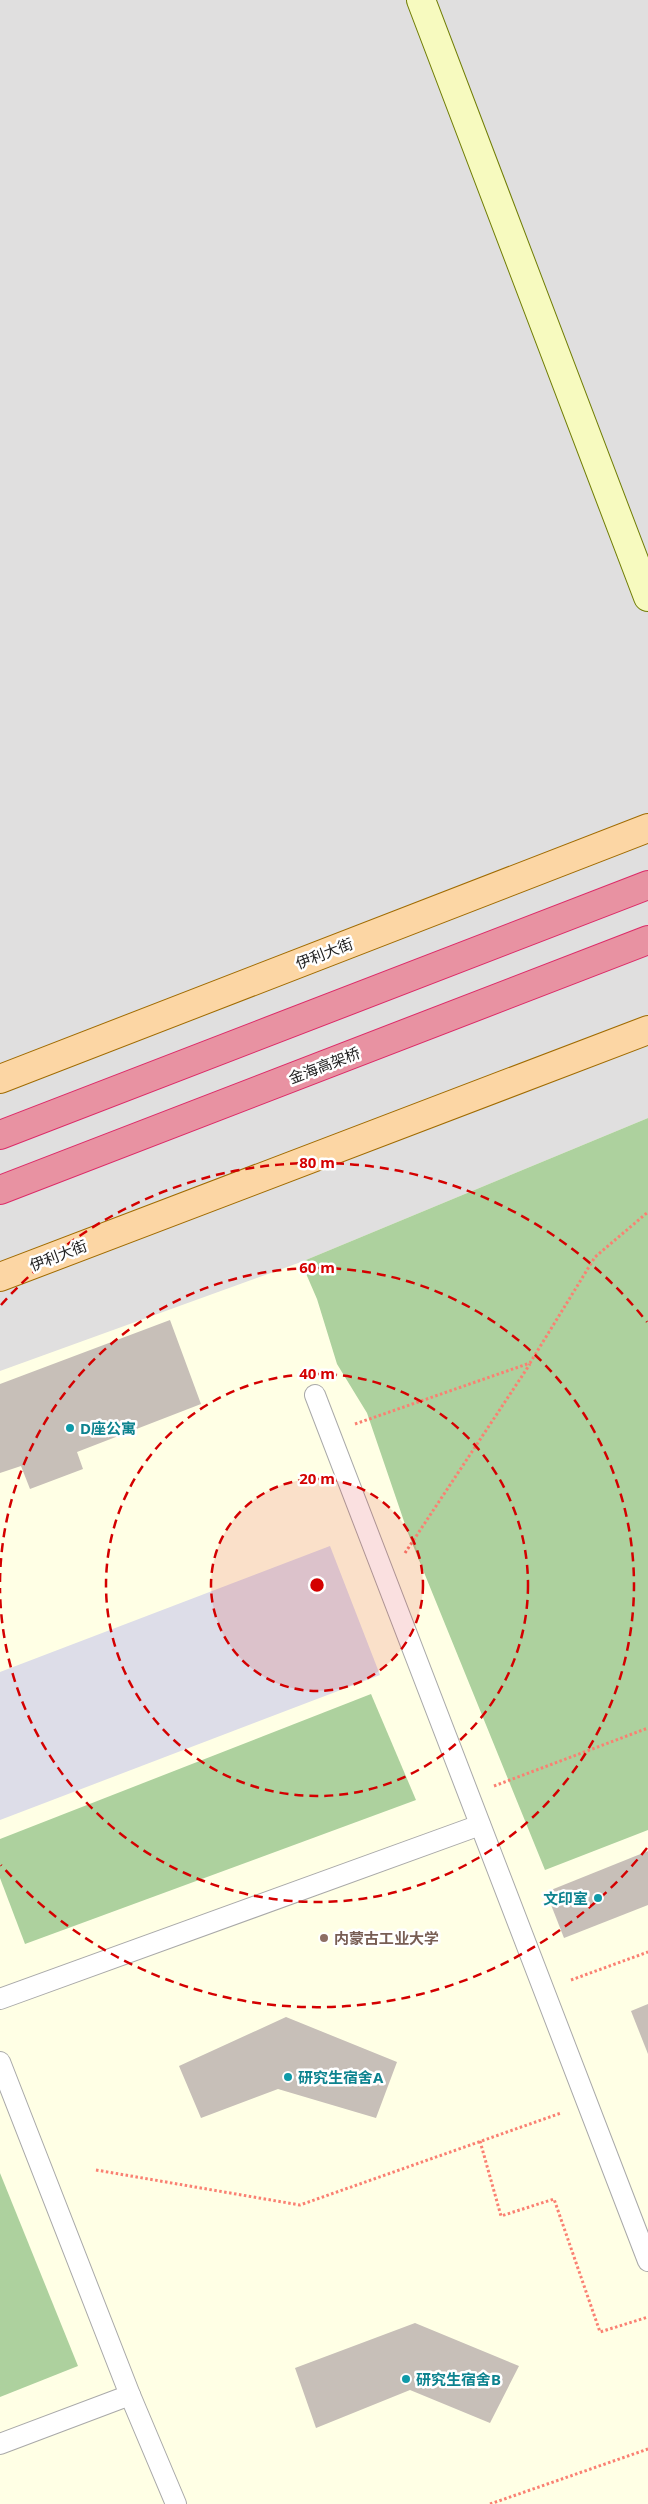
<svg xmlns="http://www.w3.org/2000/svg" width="648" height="2504" font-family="'Noto Sans','Noto Sans SC',sans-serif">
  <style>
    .residential { fill: #e0dfdf }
    .education { fill: #ffffe5 }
    .forest { fill: #add19e }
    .plaza { fill: #dddde8 }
    .building { fill: #c7bfb8 }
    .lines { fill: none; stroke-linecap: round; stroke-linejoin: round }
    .lane-casing { stroke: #a9a9a9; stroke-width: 22 }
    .secondary-casing { stroke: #707d05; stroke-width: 30 }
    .primary-casing { stroke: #a06b00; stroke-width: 30 }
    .highway-casing { stroke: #dc2a67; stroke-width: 30 }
    .path { stroke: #fa8072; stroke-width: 3; stroke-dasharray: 2.5 2.5; stroke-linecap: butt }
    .lane { stroke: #fff; stroke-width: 20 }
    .secondary { stroke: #f7fabf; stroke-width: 28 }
    .primary { stroke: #fcd6a4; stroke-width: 28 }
    .highway { stroke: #e892a2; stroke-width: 28 }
    .ring { fill: none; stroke: #d40000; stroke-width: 2.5; stroke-dasharray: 9 6 }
    .culture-dot { fill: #0f9aa8; stroke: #fff; stroke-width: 2 }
    .education-dot { fill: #8d6e63; stroke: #fff; stroke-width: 2 }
    .labels { text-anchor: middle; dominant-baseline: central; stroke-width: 5; stroke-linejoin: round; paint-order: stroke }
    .street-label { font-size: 15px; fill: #222; stroke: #fff }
    .culture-label { font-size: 15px; font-weight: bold; fill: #0d838f; stroke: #fff; text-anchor: start }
    .education-label { font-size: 15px; font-weight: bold; fill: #785e54; stroke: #fff; text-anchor: start }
    .centre { fill: #d40000; stroke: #fff; stroke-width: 2.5 }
    .ring-label { font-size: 15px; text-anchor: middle; font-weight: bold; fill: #d40000; stroke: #fff; stroke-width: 5; stroke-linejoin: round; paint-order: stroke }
  </style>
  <rect width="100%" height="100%" fill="#f2efe9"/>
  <rect class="residential" x="0" y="0" width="648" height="2504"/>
  <polygon class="education" points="648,1118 648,2504 0,2504 0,1371 301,1262"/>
  <g class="forest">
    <polygon points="648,1118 648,1830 545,1870 408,1533 367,1413 337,1364 317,1299 301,1262"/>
    <polygon points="371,1694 416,1800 25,1944 0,1878 0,1839"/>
    <polygon points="0,2173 78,2366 0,2397"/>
  </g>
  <polygon class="plaza" points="330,1546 380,1675 0,1820 0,1672"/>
  <g class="building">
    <polygon points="170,1320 201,1404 77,1452 83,1469 30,1489 21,1466 0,1473 0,1384"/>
    <polygon points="648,1851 648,1905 564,1938 546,1892"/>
    <polygon points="648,2004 648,2054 631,2011"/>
    <polygon points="286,2017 397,2062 376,2118 278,2089 201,2118 179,2066"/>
    <polygon points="415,2323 519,2366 490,2423 410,2390 316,2428 295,2368"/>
  </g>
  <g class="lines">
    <g class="lane-casing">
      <g id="lane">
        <polyline points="315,1395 648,2261"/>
        <polyline points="0,1999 480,1825"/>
        <polyline points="0,2062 130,2395"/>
        <polyline points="0,2444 130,2395 176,2504"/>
      </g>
    </g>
    <g class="secondary-casing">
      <polyline id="secondary" points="421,0 648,597"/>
    </g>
    <g class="primary-casing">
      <g id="primary">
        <polyline points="0,1079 648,828"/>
        <polyline points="0,1277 648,1030"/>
      </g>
    </g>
    <g class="highway-casing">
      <g id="highway">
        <polyline points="0,1135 648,885"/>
        <polyline points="0,1190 648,940"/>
      </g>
    </g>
    <g class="path">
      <polyline points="355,1424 530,1363 595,1257 648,1212"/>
      <polyline points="405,1553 530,1364"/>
      <polyline points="494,1786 648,1728"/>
      <polyline points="571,1980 648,1952"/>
      <polyline points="480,2141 501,2216 554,2199 600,2332 648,2317"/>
      <polyline points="96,2170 300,2205 561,2113"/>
      <polyline points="490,2504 648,2449"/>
    </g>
    <use href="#lane" class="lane"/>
    <use href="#secondary" class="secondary"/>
    <use href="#primary" class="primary"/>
    <use href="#highway" class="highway"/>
  </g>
  <circle cx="317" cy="1585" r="106" fill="#d40000" fill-opacity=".12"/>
  <g class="ring">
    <circle cx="317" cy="1585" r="106"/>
    <circle cx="317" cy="1585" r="211"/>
    <path d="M0 1582A317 317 0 1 1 0 1588"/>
    <path d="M647 1848A422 422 0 0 1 1 1865M1 1305A422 422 0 0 1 647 1322"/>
  </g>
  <g class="culture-dot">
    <circle cx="70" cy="1428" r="5"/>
    <circle cx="598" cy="1898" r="5"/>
    <circle cx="288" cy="2077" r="5"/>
    <circle cx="406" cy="2379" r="5"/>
  </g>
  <circle class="education-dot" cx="324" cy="1938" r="5"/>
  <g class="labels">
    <g class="street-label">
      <text transform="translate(324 953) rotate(-21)">伊利大街</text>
      <text transform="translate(324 1065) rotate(-21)">金海高架桥</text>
      <text transform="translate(58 1255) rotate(-21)">伊利大街</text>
    </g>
    <g class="culture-label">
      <text x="80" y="1428">D座公寓</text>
      <text x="588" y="1898" text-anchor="end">文印室</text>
      <text x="298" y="2077">研究生宿舍A</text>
      <text x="416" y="2379">研究生宿舍B</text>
    </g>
    <g class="education-label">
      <text x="334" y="1938">内蒙古工业大学</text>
    </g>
  </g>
  <circle cx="317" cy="1585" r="8" class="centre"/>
  <g class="ring-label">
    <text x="317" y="1168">80 m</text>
    <text x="317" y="1273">60 m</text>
    <text x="317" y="1379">40 m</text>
    <text x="317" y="1484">20 m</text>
  </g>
</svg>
